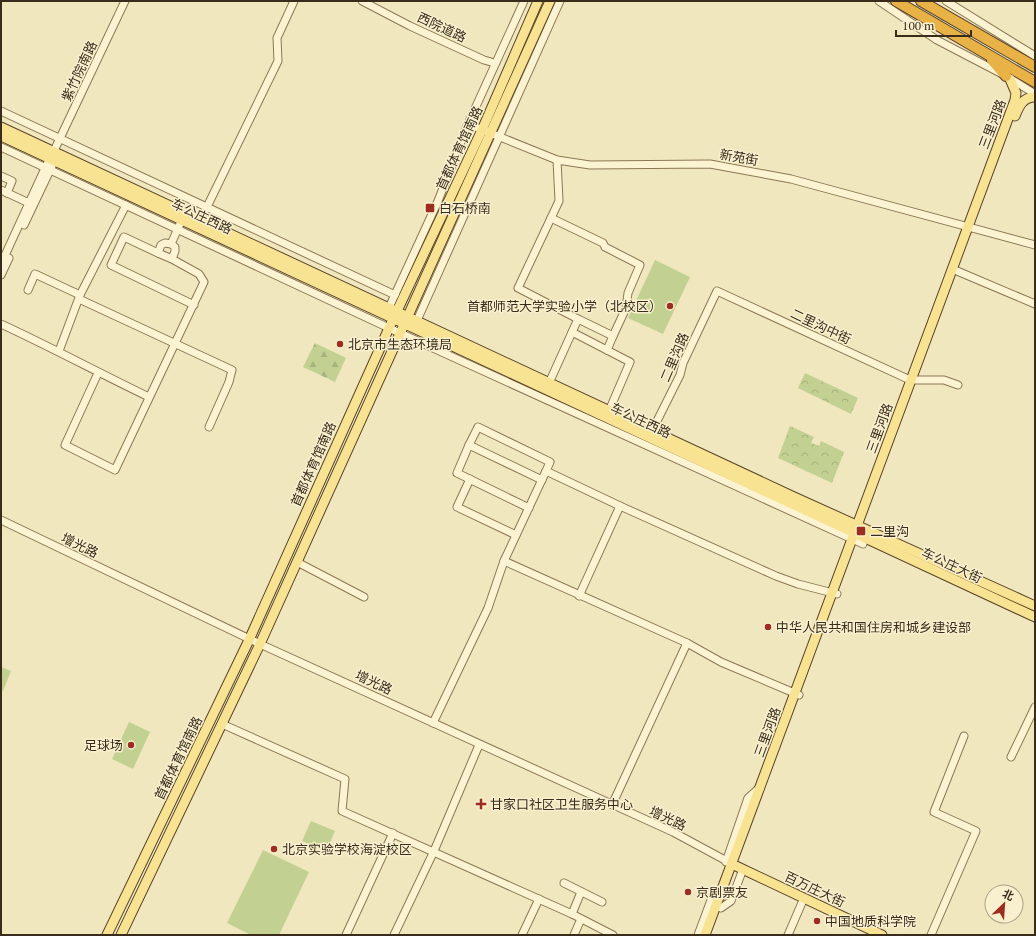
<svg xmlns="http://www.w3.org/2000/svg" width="1036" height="936" font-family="'PT Serif','Noto Sans SC',serif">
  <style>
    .forest { fill: url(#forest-firs) }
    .park { fill: url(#park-crowns) }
    .pitch { fill: #c2d091 }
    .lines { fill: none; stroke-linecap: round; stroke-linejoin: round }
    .minor-casing { stroke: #8b7755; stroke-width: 9 }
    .major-casing { stroke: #58442a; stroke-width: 11 }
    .highway-casing { stroke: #58442a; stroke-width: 12 }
    .minor { stroke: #fbf3d1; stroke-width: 7 }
    .major { stroke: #f8e392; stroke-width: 9 }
    .highway { stroke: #e8b246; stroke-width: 10 }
    .poi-dot { fill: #9e2d21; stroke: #f8f0ce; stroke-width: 1.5 }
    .labels { text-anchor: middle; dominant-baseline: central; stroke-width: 3; stroke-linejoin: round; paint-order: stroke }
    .street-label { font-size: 13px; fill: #392c1b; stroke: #f8f0ce }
    .poi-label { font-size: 13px; fill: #392c1b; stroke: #f8f0ce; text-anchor: start }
  </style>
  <defs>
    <pattern id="forest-firs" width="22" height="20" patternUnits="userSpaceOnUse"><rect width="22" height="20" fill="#c2d091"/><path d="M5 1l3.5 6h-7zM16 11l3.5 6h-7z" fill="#a7b37c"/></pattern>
    <pattern id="park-crowns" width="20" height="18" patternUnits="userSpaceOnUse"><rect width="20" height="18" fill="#c2d091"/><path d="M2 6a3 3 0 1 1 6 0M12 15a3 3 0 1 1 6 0" fill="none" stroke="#a7b37c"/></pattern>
  </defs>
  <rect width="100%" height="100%" fill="#f1e7be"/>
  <polygon class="forest" points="315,343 346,358 335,382 303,367"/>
  <g class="park">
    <polygon points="805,373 858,398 851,414 798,388"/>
    <polygon points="790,426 814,437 811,443 819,446 821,441 844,452 832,483 778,458"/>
  </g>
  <g class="pitch">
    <polygon points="655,260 690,277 663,334 628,318"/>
    <polygon points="1,667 11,671 3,691 1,690"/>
    <polygon points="129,722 150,732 133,769 112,759"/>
    <polygon points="311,821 335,831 326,852 302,841"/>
    <polygon points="263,850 309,872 279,935 251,935 227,923"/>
  </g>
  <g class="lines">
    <g class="minor-casing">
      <g id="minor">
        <polyline points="362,1 410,26 484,60 491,62"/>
        <polyline points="879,1 937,40 1006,76 1035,94"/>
        <polyline points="946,1 1035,56"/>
        <polyline points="1,111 395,295"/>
        <polyline points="468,124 557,160 590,165 710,164 791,179 1035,245"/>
        <polyline points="1,147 389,328 863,544"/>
        <polyline points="52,155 125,1"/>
        <polyline points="1,176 12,181 7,193"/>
        <polyline points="1,190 29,203"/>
        <polyline points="205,211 278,61 277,38 294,1"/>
        <polyline points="551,218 603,243 605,247 640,265 628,293 626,308 613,336 578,319"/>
        <polyline points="24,225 52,166"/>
        <polyline points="171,244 175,247 175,251 172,259 158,253 161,245 165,243 171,244 184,215"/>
        <polyline points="158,253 124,237 111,265 194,305"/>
        <polyline points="1,264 47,164"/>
        <polyline points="957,271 1035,304"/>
        <polyline points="1,275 9,258"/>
        <polyline points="28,290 35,274 80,295"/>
        <polyline points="79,299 232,370 229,382 209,427"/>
        <polyline points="387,312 438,201 468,124 524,1"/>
        <path d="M1,324C51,347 99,373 149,397"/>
        <polyline points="415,325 560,1"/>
        <polyline points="572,332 630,362 609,411"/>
        <polyline points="607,350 613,336"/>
        <polyline points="59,351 80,295 126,205"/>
        <polyline points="98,373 65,445 115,470 204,282 199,274 172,259"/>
        <polyline points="549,383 578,319 518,288 559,201 557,160"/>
        <polyline points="652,431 680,375 683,363 717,291 910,380 944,380 958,385"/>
        <polyline points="469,445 457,473 529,508"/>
        <polyline points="470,479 457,507 516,535"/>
        <polyline points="542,480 469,445 478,427 550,462 546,471"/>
        <polyline points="1,520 260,644 673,832 736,866"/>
        <polyline points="504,561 687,643 721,662 799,695"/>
        <polyline points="297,562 364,597"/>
        <polyline points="579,596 620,506 776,576 798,584 837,594"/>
        <polyline points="433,723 488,608 504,561 546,471 620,506"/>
        <polyline points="222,724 345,779 342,811 572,914 613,935"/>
        <polyline points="1011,757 1035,707"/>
        <polyline points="612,805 687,643"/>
        <polyline points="726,862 748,798 759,788"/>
        <polyline points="564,883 602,902"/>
        <polyline points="721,908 731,901 743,869"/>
        <polyline points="572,914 581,892"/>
        <polyline points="346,935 393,833"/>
        <polyline points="394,935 434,851 479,745"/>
        <polyline points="522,935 539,899"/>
        <polyline points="574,935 581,919"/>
        <polyline points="698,935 711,900 721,893"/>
        <polyline points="788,935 804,898"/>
        <polyline points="931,935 976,831 934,812 964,736"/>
      </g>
    </g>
    <g class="major-casing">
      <g id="major">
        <path d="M1015,116C1019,106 1023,97 1035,97"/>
        <polyline points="1,127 792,496 1035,606"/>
        <polyline points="1,136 1035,617"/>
        <polyline points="736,866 882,935"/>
        <polyline points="107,935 249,640 389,328 482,130 538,1"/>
        <polyline points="121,935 260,644 550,1"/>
        <polyline points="705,935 1015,100 1016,93 1010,79"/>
      </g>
    </g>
    <g class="highway-casing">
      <g id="highway">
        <polyline points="896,1 1035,82"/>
        <polyline points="921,1 1035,67"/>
        <polyline points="992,60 1006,76"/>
      </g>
    </g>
    <use href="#minor" class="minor"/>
    <use href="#major" class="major"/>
    <use href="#highway" class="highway"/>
  </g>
  <g class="poi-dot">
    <rect x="425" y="203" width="10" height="10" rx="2"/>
    <circle cx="670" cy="306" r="4"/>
    <circle cx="340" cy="344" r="4"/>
    <rect x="856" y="526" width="10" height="10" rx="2"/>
    <circle cx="768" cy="627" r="4"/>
    <circle cx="131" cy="745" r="4"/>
    <path d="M479 798h4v4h4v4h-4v4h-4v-4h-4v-4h4z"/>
    <circle cx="274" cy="849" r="4"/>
    <circle cx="688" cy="892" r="4"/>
    <circle cx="817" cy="921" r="4"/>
  </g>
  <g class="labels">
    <g class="street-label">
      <text transform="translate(442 27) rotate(25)">西院道路</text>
      <text transform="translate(79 71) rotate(-65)">紫竹院南路</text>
      <text transform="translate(992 124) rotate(-69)">三里河路</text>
      <text transform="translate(459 148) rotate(-65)">首都体育馆南路</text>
      <text transform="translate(739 157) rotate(10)">新苑街</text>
      <text transform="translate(202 216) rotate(25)">车公庄西路</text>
      <text transform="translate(821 326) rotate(25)">二里沟中街</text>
      <text transform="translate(674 357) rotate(-67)">二里沟路</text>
      <text transform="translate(641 420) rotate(25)">车公庄西路</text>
      <text transform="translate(879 428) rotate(-70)">三里河路</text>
      <text transform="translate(313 464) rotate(-66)">首都体育馆南路</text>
      <text transform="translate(80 545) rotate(26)">增光路</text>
      <text transform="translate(952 565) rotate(25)">车公庄大街</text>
      <text transform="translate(374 682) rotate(25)">增光路</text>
      <text transform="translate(767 732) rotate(-70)">三里河路</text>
      <text transform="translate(178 758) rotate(-64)">首都体育馆南路</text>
      <text transform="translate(668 818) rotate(25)">增光路</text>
      <text transform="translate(815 889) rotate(25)">百万庄大街</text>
    </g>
    <g class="poi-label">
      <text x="439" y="208">白石桥南</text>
      <text x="662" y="306" text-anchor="end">首都师范大学实验小学（北校区）</text>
      <text x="348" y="344">北京市生态环境局</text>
      <text x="870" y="531">二里沟</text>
      <text x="776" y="627">中华人民共和国住房和城乡建设部</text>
      <text x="123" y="745" text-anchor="end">足球场</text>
      <text x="490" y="804">甘家口社区卫生服务中心</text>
      <text x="282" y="849">北京实验学校海淀校区</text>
      <text x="696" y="892">京剧票友</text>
      <text x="825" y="921">中国地质科学院</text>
    </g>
  </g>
  <rect width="1036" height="936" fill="none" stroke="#392c1b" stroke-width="4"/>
  <g transform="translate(1004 904) rotate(25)"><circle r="19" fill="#f8f0ce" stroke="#aca286"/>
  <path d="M0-3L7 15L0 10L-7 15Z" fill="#9e2d21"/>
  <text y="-6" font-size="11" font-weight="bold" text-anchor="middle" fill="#392c1b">北</text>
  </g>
  <path d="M896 30v6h75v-6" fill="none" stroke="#392c1b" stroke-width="2"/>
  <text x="902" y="30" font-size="12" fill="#392c1b" stroke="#f8f0ce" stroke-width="3" paint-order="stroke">100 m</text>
</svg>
